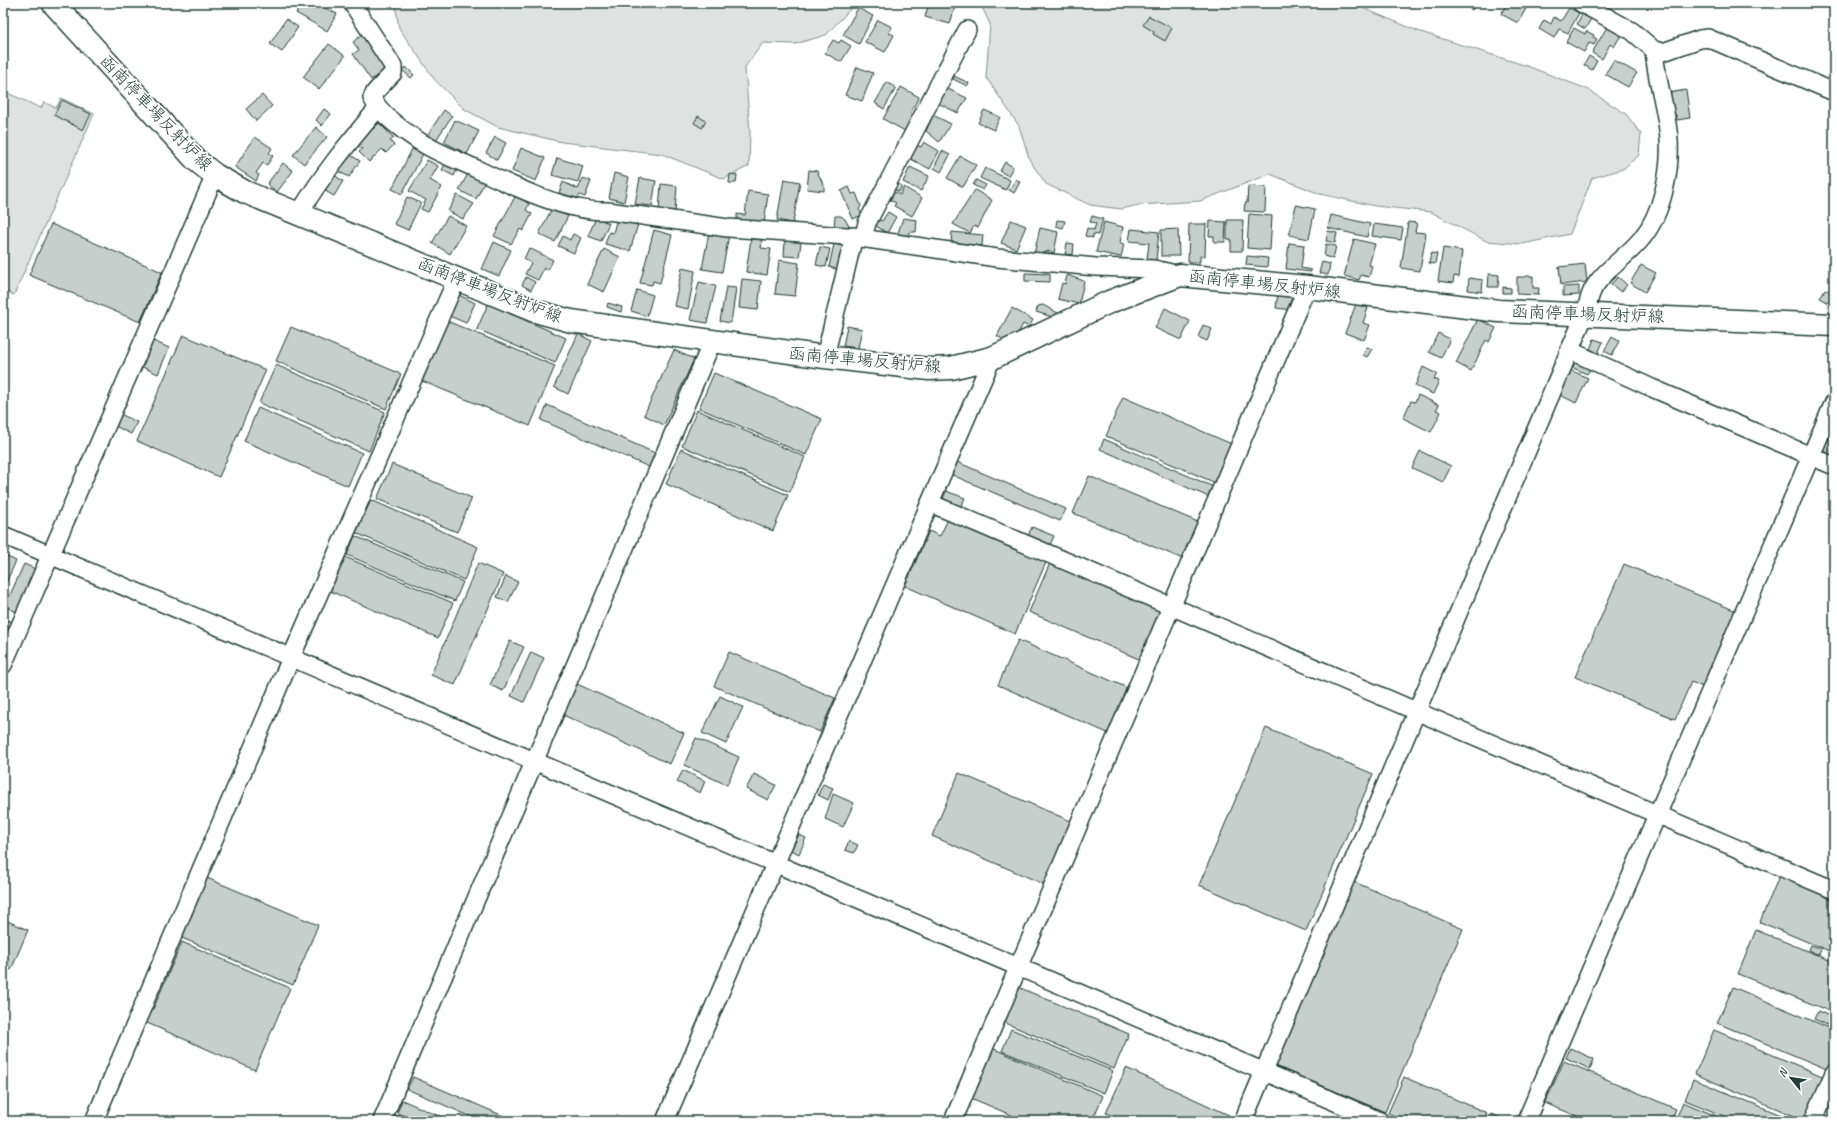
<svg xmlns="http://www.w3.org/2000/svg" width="1837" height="1124" font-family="Caveat,'Klee One',sans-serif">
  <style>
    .green { fill: #dee3e2; stroke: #7e908b }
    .building { fill: #c7cfcc; stroke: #1f3d34 }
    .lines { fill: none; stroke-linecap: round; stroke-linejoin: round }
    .minor-casing { stroke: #1f3d34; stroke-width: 20 }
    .secondary-casing { stroke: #1f3d34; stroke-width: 25 }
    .minor { stroke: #fff; stroke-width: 17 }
    .secondary { stroke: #fff; stroke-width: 22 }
    .labels { text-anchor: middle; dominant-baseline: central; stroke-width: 3.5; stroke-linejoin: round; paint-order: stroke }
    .street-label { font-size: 17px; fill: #1f3d34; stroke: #fff }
  </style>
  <rect width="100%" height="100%" fill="#fff"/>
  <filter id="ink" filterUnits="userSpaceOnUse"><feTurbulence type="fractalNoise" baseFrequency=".025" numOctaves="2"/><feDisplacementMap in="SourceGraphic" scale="8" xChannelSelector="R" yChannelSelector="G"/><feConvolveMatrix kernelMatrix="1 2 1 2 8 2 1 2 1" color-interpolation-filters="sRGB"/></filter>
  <g filter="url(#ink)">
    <g class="green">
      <polygon points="395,3 856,3 826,35 795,44 763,43 745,67 750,132 749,166 724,179 662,154 562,142 498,127 464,109 434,79 399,28"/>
      <polygon points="980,3 1360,3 1365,9 1418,31 1527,66 1587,89 1626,114 1641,134 1639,155 1623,169 1592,178 1570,234 1522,244 1486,241 1431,212 1375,206 1320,194 1270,174 1200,201 1139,205 1121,209 1090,205 1046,184 1030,161 1019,126 986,77 990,24"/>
      <polygon points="3,91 41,108 44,102 56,108 61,98 94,114 14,295 3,290"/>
    </g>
    <g class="building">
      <polygon points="302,3 315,3 337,14 327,31 296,13"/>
      <polygon points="929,3 943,3 955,7 950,24 925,17"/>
      <polygon points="1461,3 1476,3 1472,10"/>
      <polygon points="1507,3 1529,3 1518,23 1501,14"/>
      <polygon points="858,8 873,16 859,44 843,35"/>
      <polygon points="1569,8 1579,13 1568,33 1559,29 1554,38 1539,29 1544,20 1551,24 1554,17 1561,21"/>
      <polygon points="1582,14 1591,19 1585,29 1577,24"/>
      <polygon points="1149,16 1172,28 1165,41 1153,34 1154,32 1143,25"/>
      <polygon points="286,19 298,27 282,52 270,44"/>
      <polygon points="878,20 892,27 889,33 894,35 885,52 865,42"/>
      <polygon points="1607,27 1621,35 1614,47 1610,44 1602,59 1592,53"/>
      <polygon points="1574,28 1585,34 1586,31 1594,35 1593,37 1597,39 1594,45 1589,43 1584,52 1566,42"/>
      <polygon points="363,34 387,68 371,80 353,54 359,50 353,42"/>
      <polygon points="833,40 839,43 841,40 851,46 841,62 825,53"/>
      <polygon points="329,44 345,56 319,89 303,77"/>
      <polygon points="1589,56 1597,61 1592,70 1584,65"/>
      <polygon points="1614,60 1637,73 1628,87 1605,74"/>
      <polygon points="406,67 414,75 411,78 402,70"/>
      <polygon points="857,67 873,73 862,101 845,95"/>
      <polygon points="954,76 969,83 967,86 953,79"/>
      <polygon points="887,82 896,88 884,109 875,103"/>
      <polygon points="901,87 919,97 910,114 913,116 905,131 883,119"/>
      <polygon points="946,88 967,98 958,113 938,103"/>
      <polygon points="1686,90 1690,118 1677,120 1676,115 1671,115 1668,93"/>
      <polygon points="262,95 272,106 256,121 246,109"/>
      <polygon points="62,100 91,114 83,130 54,115"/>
      <polygon points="324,109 331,114 322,126 316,120"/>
      <polygon points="444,110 452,116 434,143 426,137"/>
      <polygon points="984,110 1000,117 994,130 978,123"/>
      <polygon points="933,115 951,124 939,142 926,131"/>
      <polygon points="698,116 706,121 702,128 694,123"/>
      <polygon points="455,120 479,131 467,154 444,142"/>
      <polygon points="379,123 394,138 390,141 394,145 386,153 382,149 369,162 359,152 362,149 357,145"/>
      <polygon points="316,127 327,137 304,164 293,155"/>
      <polygon points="255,137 272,148 269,153 273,156 267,165 263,163 256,173 259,175 256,181 235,167"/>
      <polygon points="495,137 506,143 497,160 486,153"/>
      <polygon points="924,142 939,151 930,169 909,158 916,145 921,147"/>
      <polygon points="521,148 545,158 536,181 512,171"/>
      <polygon points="412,149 423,154 402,194 392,189"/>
      <polygon points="942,151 950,155 941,172 934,168"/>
      <polygon points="346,152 360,161 349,177 336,170"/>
      <polygon points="960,156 976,165 963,187 947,178"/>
      <polygon points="557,158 583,166 578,182 552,175"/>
      <polygon points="427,160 438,166 430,180 442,187 428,212 421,209 426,200 409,191"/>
      <polygon points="1005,162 1013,167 1008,176 1000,171"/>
      <polygon points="283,163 293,171 277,192 267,184"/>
      <polygon points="446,163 458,168 454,176 442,170"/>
      <polygon points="910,167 929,176 921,191 903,182"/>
      <polygon points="985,168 1010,180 1006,190 980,178"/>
      <polygon points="809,170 817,171 824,186 824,191 807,189"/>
      <polygon points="469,172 485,181 476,199 459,190"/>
      <polygon points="614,173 629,177 624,202 609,198"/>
      <polygon points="730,174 737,175 736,183 729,183"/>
      <polygon points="334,175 343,181 334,196 322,189"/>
      <polygon points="583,178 591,181 585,197 580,195 577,198 559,193 563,182 578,189"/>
      <polygon points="640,178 656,181 652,206 635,204"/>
      <polygon points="784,179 800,182 793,223 777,220"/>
      <polygon points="1016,179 1020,182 1014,193 1009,190"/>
      <polygon points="976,180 986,185 983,190 973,185"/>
      <polygon points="895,182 902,186 899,192 892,188"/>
      <polygon points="661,184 677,186 675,212 659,211"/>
      <polygon points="1248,186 1266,187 1265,212 1244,211 1245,203 1247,203"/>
      <polygon points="849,187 852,194 856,193 861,206 859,209 862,215 853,219 841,191"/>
      <polygon points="904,187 922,198 912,216 894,206 896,203 890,200 895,192 900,195"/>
      <polygon points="975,190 992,200 978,228 974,226 970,233 953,224"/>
      <polygon points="748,191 768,194 764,224 737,220 737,214 745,215"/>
      <polygon points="517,193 525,197 523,200 529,204 526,210 532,214 523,231 520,229 511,244 494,236"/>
      <polygon points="457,195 474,204 463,219 448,211"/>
      <polygon points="407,197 421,203 408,230 394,224"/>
      <polygon points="1296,205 1315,209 1309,239 1289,235"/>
      <polygon points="553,206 562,211 561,213 568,216 555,242 539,234"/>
      <polygon points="888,212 896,217 887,233 873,224 876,218 882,221"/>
      <polygon points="1249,214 1272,216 1270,250 1247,248"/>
      <polygon points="1331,215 1370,224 1367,237 1328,228"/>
      <polygon points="448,216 466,226 450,254 432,243"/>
      <polygon points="835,216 841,216 845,219 851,230 834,229"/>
      <polygon points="1092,216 1103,219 1098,235 1093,234 1093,238 1085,236 1087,228 1094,230 1096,223 1090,222"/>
      <polygon points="596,218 609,223 601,241 588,236"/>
      <polygon points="617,218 638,224 630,251 605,244 609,232 613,233"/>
      <polygon points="903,218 917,220 916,232 909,232 908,238 897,236"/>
      <polygon points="1011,220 1026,226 1016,249 1001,243"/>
      <polygon points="1057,220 1065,221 1063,228 1056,226"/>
      <polygon points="1227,220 1243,220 1242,251 1231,251 1231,239 1227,239"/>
      <polygon points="1210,221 1226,222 1225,242 1214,242 1214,236 1209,236"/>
      <polygon points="1104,222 1123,227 1120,243 1124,244 1121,257 1096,252"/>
      <polygon points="1408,222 1417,223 1415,232 1426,233 1420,271 1401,268"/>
      <polygon points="51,224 162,272 140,322 29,275"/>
      <polygon points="1189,224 1206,224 1205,256 1200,256 1200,262 1188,262"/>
      <polygon points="1374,224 1403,228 1401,240 1372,236"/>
      <polygon points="1040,228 1058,232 1054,253 1047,251 1044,256 1034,254"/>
      <polygon points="1131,229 1159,232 1156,260 1147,259 1149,243 1129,241"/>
      <polygon points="1178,229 1179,256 1161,256 1161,230"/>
      <polygon points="654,230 672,235 660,283 653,281 652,285 640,283"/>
      <polygon points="1328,231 1337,233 1335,243 1326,241"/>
      <polygon points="709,232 729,235 722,272 702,269"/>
      <polygon points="952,232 983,235 982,246 951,242"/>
      <polygon points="573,234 581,238 574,253 558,246 563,236 570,240"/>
      <polygon points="751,239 762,240 761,248 771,249 767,275 746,272"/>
      <polygon points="1354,239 1375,244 1369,265 1372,266 1369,277 1361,275 1359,280 1344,276"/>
      <polygon points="785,241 801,242 799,257 784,256"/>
      <polygon points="494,242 511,250 499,276 482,269"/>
      <polygon points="1067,243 1074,244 1073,255 1065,254"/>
      <polygon points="1289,243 1304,245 1301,268 1311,270 1311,272 1286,269"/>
      <polygon points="834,244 844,246 840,270 829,267"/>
      <polygon points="1326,244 1336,246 1333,259 1324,256"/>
      <polygon points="820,247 830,249 826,267 816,265"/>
      <polygon points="529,248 553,260 548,270 544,268 538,280 525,274 531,263 524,259"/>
      <polygon points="1443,248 1462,251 1459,277 1454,276 1453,283 1438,281"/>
      <polygon points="604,249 620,257 604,292 587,284"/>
      <polygon points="1431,253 1437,254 1435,264 1429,263"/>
      <polygon points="1247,256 1268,258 1267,267 1246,265"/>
      <polygon points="779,260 799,263 795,296 775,294"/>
      <polygon points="1322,262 1330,264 1328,275 1319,273"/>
      <polygon points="1585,264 1587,282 1561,285 1559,267"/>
      <polygon points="1641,265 1656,273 1645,292 1630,283"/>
      <polygon points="682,268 695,271 688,309 674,306"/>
      <polygon points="1025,273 1050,274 1050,282 1025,281"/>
      <polygon points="1489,274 1499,275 1498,287 1488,287"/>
      <polygon points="1067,275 1084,281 1079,304 1058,299 1062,283 1065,284"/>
      <polygon points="1526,276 1533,276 1533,288 1539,288 1538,295 1517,294 1517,277 1526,277"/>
      <polygon points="526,277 535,282 531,290 522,285"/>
      <polygon points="1618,277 1627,285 1621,292 1611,284"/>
      <polygon points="1469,278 1483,280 1482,292 1468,290"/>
      <polygon points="742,279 761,281 758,310 739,308"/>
      <polygon points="699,282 716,286 707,323 690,320"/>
      <polygon points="1579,286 1579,295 1563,296 1563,287"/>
      <polygon points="726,287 736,288 731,323 720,321"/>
      <polygon points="1503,287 1511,288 1511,293 1503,293"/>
      <polygon points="1825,289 1834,293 1829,303 1820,298"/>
      <polygon points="637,290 653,295 647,316 631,311"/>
      <polygon points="1278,293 1298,296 1292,310 1276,308"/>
      <polygon points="457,294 475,303 466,323 447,315"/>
      <polygon points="608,303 622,307 621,312 607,307"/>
      <polygon points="488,304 566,338 555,363 477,329"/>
      <polygon points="1356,304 1368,308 1363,323 1370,325 1364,340 1345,333"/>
      <polygon points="1043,305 1058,313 1056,318 1036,312 1038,306"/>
      <polygon points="1012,308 1033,320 1029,327 1023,324 1015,339 1008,342 997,336"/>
      <polygon points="1165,308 1190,321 1181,340 1155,328"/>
      <polygon points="1478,319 1496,328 1489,342 1486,340 1471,371 1456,363"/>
      <polygon points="447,321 555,366 530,426 422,381"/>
      <polygon points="1203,325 1212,329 1207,341 1198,337"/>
      <polygon points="847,326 862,329 858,348 843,346"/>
      <polygon points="291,327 401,374 386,409 276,361"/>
      <polygon points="1438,333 1450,339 1441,358 1429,352"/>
      <polygon points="578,334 592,341 568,394 554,387"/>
      <polygon points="183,335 266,370 219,477 137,441"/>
      <polygon points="1612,337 1619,341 1612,355 1604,351"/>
      <polygon points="149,339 169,348 158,374 138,365"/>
      <polygon points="1594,339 1603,342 1598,353 1590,349"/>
      <polygon points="1367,347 1372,349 1367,357 1363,355"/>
      <polygon points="674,350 694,359 664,425 644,415"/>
      <polygon points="1572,361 1590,369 1587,374 1569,366"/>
      <polygon points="276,365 385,412 369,451 259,403"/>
      <polygon points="1423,367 1437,374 1434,379 1439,381 1433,394 1415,386"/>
      <polygon points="1570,370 1588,378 1576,403 1558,394"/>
      <polygon points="714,373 822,419 806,455 699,408"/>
      <polygon points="1418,395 1439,405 1436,410 1441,412 1431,432 1403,418 1411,401 1415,402"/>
      <polygon points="1123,397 1234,445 1218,484 1106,436"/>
      <polygon points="547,405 655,453 649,467 541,420"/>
      <polygon points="258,408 362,453 348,486 244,441"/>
      <polygon points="697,410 805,457 790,492 682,446"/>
      <polygon points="118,413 137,422 131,434 113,425"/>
      <polygon points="1834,417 1834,459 1819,453"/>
      <polygon points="1104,439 1216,488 1211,498 1100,449"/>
      <polygon points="681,449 788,495 773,531 666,484"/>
      <polygon points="1420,451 1451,466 1443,482 1412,468"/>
      <polygon points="957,462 1066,509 1060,521 952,475"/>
      <polygon points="392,464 472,498 457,532 377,499"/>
      <polygon points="1089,476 1198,522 1183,559 1073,513"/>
      <polygon points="946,491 965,498 960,509 942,501"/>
      <polygon points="371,500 478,547 464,580 356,533"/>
      <polygon points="949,517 1047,560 1015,634 905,586 929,531 940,536"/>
      <polygon points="1032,527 1054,536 1049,547 1027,538"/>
      <polygon points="355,536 463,582 455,601 347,555"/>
      <polygon points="3,555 16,561 3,589"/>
      <polygon points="345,557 453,603 438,638 330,591"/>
      <polygon points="478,563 503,574 455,685 431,675"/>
      <polygon points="1050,563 1162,611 1141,660 1029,612"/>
      <polygon points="24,564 38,570 18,613 5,606"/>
      <polygon points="1624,564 1736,611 1703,687 1691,682 1675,719 1575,677"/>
      <polygon points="506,576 518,582 508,602 497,597"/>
      <polygon points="3,618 12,622 3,642"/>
      <polygon points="1018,640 1130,689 1110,734 998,685"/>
      <polygon points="510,641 524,647 503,691 490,685"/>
      <polygon points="531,652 544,658 524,702 511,696"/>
      <polygon points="729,652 835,698 820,732 714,686"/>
      <polygon points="577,684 684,733 670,764 563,715"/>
      <polygon points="720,696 743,707 726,744 702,733"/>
      <polygon points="1266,728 1373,774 1306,931 1199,885"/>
      <polygon points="696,738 739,757 727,785 684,765"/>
      <polygon points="683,770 705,781 700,793 677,782"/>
      <polygon points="959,773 1073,822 1046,885 932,836"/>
      <polygon points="754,774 776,785 768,800 746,789"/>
      <polygon points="823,784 833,788 828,800 818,795"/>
      <polygon points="833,794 854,803 843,827 825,819"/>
      <polygon points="799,835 806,838 799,854 791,850"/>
      <polygon points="849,841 858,845 854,853 845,850"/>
      <polygon points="1780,874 1834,897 1834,953 1760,922"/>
      <polygon points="207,878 318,925 293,985 182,938"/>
      <polygon points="1352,881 1463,929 1385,1112 1273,1065"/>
      <polygon points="3,919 28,930 11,970 3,966"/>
      <polygon points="1756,930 1834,962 1834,1013 1738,974"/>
      <polygon points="182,942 290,988 255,1070 147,1023"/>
      <polygon points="1810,945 1821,949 1819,955 1808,950"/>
      <polygon points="1018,987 1129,1034 1114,1069 1003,1022"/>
      <polygon points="1733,987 1834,1030 1834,1060 1829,1070 1717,1023"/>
      <polygon points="1818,1011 1834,1018 1834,1028 1814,1019"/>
      <polygon points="1011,1029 1113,1071 1104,1093 1002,1051"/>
      <polygon points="1714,1030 1827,1078 1806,1121 1695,1074"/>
      <polygon points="992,1048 1103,1096 1092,1121 1025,1121 971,1098"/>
      <polygon points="1570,1048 1594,1059 1590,1069 1566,1058"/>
      <polygon points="1564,1061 1676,1109 1671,1121 1589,1121 1545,1103"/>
      <polygon points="1126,1068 1229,1115 1226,1121 1124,1121 1106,1113"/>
      <polygon points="413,1077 515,1121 481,1121 407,1089"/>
      <polygon points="1404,1077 1487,1113 1483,1121 1405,1121 1388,1113"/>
      <polygon points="1693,1079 1796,1121 1736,1121 1685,1100"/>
      <polygon points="402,1100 451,1121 417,1121 397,1113"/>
      <polygon points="1683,1102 1728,1121 1675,1121"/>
      <polygon points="1491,1114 1508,1121 1488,1121"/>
      <polygon points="396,1115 411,1121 393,1121"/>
    </g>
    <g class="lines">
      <g class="minor-casing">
        <g id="minor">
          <path d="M352,3L393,66V73L375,92L372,98C382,116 402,130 419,141C434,151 452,158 468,165C509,184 563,212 608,211L728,228L847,236L997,258L1096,267L1154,269L1180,275"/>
          <polyline points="1581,3 1632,31 1654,50 1663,52 1700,39 1708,38 1834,92"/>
          <path d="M299,214C321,176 349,142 378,108"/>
          <polyline points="863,238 867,223 967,30"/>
          <polyline points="1569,350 1652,388 1834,466"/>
          <polyline points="825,357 854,236"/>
          <polyline points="930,503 1834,890"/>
          <polyline points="3,535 1380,1121"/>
          <polyline points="3,665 215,175"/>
          <polyline points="94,1121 291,658 457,278"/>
          <polyline points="382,1121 712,342"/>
          <polyline points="665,1121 992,358"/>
          <polyline points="953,1121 1307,287"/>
          <path d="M1243,1121L1585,314C1588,304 1590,291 1597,283C1608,267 1629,255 1642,238C1662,214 1671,171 1669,140C1667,110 1656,80 1654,50"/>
          <polyline points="1526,1121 1834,402"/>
          <polyline points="1813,1121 1834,1073"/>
        </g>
      </g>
      <g class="secondary-casing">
        <polyline id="secondary" points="53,3 196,160 215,175 245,192 535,311 571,321 825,357 929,369 951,368 992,358 1109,302 1180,275 1307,287 1499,311 1834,325"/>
      </g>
      <use href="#minor" class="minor"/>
      <use href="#secondary" class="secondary"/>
    </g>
  </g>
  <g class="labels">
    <g class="street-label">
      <text transform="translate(156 113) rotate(46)">函南停車場反射炉線</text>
      <text transform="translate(1265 284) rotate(6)">函南停車場反射炉線</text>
      <text transform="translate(490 290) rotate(21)">函南停車場反射炉線</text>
      <text transform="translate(1588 314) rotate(2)">函南停車場反射炉線</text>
      <text transform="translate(865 360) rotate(5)">函南停車場反射炉線</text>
    </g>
  </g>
  <rect width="1837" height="1124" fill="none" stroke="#fff" stroke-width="16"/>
  <rect x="8" y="8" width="1821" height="1108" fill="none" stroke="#1f3d34" stroke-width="1.5" filter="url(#ink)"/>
  <g transform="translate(1791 1078) rotate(300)" stroke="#ffffff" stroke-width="3" paint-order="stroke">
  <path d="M0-3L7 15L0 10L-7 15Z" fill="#1f3d34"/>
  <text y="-6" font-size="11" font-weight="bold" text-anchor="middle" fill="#1f3d34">N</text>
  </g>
</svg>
